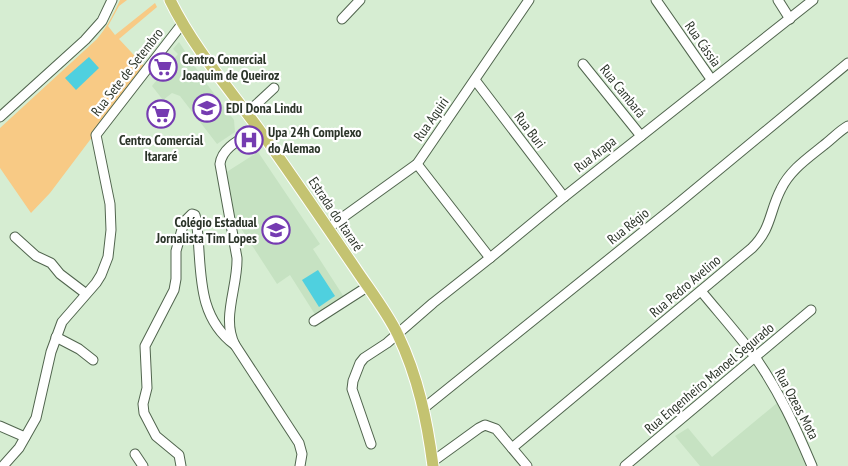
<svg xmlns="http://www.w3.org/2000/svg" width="848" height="466" font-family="'PT Sans Narrow',sans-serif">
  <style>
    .built { fill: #c6e2c2 }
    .green { fill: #f8ca85 }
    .water { fill: #4fd0df }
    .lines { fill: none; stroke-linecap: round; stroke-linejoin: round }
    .minor-casing { stroke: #51654e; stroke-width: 11 }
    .major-casing { stroke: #fff; stroke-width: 13 }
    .minor { stroke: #fff; stroke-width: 9 }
    .major { stroke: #c4c371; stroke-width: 11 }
    .labels { text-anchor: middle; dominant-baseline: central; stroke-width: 4.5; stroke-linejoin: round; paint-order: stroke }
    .street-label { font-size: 14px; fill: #2c352a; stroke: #fff }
    .poi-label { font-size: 14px; font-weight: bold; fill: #2c352a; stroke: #fff; text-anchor: start }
  </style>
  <rect width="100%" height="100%" fill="#d6edd2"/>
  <g class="built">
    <polygon points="179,42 203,79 234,120 235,132 217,144 180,96 172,93 163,100 152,86 178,54 173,49"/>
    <polygon points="258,152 320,244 313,249 344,297 316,316 290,275 277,284 233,216 225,173"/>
    <polygon points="777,403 787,417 807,466 700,466 675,436 688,428 712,457"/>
  </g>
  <path class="green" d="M120,0H127L119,6L108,26L115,35L155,3L157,7L119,39L145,67L50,193L31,213L0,168V128L97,39C107,27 113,15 120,0Z"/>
  <g class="water">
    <polygon points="89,57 99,68 76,90 65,78"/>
    <polygon points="318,270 335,296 319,307 302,280"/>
  </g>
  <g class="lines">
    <g class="minor-casing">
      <g id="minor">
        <polyline points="656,0 711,79"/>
        <polyline points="778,0 790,19"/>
        <polyline points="342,19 360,0"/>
        <polyline points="583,64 641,136"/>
        <polyline points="475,80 564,197"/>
        <polyline points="247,113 274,88"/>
        <polyline points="0,117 85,40 102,21 112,0"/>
        <path d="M258,129C244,138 222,146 220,164L237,258C238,287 221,318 235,345L299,443L302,454L300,466"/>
        <polyline points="417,164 490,258"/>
        <polyline points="328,228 417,164 529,0"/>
        <polyline points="15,237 36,256 51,263 60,274 85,293"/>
        <path d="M701,291C719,313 738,334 755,357C779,391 796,428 812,466"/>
        <polyline points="314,321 367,287"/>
        <polyline points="56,337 79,349 93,360"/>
        <polyline points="424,408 675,206 848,63"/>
        <polyline points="0,426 25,437"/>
        <polyline points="371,444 352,389 353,381 360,363 364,358 387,343 433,303 490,258 564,197 813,0"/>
        <path d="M512,448L752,248C772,228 769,212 781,189C790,170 808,158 824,145C832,139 839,131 848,126"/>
        <polyline points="135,454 143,466"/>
        <polyline points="432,462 479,428 485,425 496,429 527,466"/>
        <polyline points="3,466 19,448 36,418 51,352 62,322 96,283 101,275 108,257 111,230 110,204 96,135 182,24"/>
        <path d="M181,466L179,455L156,436L144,413L143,404L147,388L145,346L174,290L176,279V251L184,222L192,214L195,215L196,219C203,264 193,314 235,345"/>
        <polyline points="625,466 811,310"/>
      </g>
    </g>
    <g class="major-casing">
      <path id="major" d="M170,0C193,47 227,86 258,128C291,174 323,221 355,268C369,289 387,312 398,335C418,377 427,420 433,466"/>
    </g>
    <use href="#minor" class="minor"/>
    <use href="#major" class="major"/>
  </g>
  <defs>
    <g id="supermarket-ring" transform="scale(1.4375)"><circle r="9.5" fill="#fff" stroke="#753bb1" stroke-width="1.5"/><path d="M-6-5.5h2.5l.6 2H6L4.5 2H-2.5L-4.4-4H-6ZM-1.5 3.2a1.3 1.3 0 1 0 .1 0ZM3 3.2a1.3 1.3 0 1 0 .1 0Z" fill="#753bb1"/></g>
    <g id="school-ring" transform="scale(1.4375)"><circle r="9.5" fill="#fff" stroke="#753bb1" stroke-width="1.5"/><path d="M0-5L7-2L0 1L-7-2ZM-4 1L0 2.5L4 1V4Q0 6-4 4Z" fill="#753bb1"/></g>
    <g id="hospital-ring" transform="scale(1.4375)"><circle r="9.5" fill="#fff" stroke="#753bb1" stroke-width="1.5"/><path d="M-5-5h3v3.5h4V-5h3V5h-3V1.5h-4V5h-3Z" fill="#753bb1"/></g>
  </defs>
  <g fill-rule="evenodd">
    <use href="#supermarket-ring" x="163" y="67"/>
    <use href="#school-ring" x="207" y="108"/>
    <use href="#supermarket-ring" x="161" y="114"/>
    <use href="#hospital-ring" x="249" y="140"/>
    <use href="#school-ring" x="276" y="230"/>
  </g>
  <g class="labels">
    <g class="street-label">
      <text transform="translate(703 44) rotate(55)">Rua Cássia</text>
      <text transform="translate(127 72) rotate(-52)">Rua Sete de Setembro</text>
      <text transform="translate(623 91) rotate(51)">Rua Cambará</text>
      <text transform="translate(431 119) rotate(-55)">Rua Aquiri</text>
      <text transform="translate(530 130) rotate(53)">Rua Buri</text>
      <text transform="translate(595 154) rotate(-38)">Rua Arapa</text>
      <text transform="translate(336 214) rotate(56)">Estrada do Itararé</text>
      <text transform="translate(628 226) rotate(-39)">Rua Régio</text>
      <text transform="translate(685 286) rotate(-40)">Rua Pedro Avelino</text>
      <text transform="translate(709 378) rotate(-40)">Rua Engenheiro Manoel Segurado</text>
      <text transform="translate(797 404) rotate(62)">Rua Ozeas Mota</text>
    </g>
    <g class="poi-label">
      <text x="182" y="59">Centro Comercial<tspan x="182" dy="16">Joaquim de Queiroz</tspan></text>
      <text x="226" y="108">EDI Dona Lindu</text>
      <text x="268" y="132">Upa 24h Complexo<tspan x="268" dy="16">do Alemao</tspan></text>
      <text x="161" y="140" text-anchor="middle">Centro Comercial<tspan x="161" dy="16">Itararé</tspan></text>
      <text x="257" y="222" text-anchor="end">Colégio Estadual<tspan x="257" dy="16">Jornalista Tim Lopes</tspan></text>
    </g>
  </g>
</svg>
